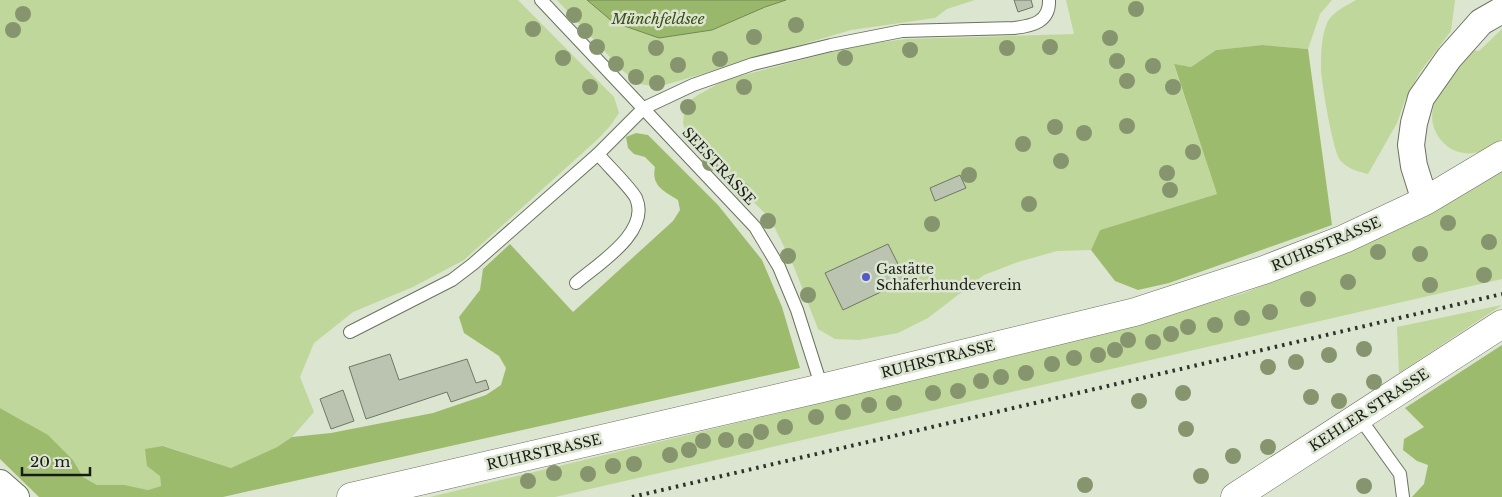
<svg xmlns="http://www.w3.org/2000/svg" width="1502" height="497" font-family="'Libre Baskerville',serif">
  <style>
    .green { fill: #bfd79b }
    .forest { fill: #9dbb6d }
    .water { fill: #9ab86b; stroke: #738951 }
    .building { fill: #bbc4b0; stroke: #707765 }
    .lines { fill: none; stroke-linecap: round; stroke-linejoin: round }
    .lane-casing { stroke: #6b7360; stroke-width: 14 }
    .street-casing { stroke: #6b7360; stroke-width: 28 }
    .secondary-casing { stroke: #6b7360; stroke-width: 29 }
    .lane { stroke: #fff; stroke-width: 12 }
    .street { stroke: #fff; stroke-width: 26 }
    .secondary { stroke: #fff; stroke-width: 28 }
    .rail { stroke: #2e3229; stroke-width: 4; stroke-dasharray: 2.5 5; stroke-linecap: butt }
    .tree { fill: #87956e }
    .poi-dot { fill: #535ad0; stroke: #dce5d0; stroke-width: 2 }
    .labels { text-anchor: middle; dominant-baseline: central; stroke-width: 5; stroke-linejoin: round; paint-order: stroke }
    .street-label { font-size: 14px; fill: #191c15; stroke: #dce5d0 }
    .poi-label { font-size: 14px; fill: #191c15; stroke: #dce5d0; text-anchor: start }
    .water-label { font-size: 15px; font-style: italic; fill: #3a4d15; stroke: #dce5d0 }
  </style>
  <rect width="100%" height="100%" fill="#dce5d0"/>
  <g class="green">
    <polygon points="0,0 518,0 614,97 619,113 610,126 598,139 464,260 413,287 353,312 314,343 300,377 314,412 292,437 277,447 231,468 164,446 160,476 161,486 148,490 125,485 97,485 83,477 73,460 27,423 0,408"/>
    <polygon points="557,0 587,0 613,22 765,7 786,0 975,0 947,9 935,18 851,30 658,87 640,84 623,71"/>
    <polygon points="1066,0 1332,0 1320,14 1308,49 1262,45 1216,50 1191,67 1174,65 1217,194 1100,230 1091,250 1057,251 1018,262 984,275 928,318 898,333 859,340 835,339 818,329 794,267 770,218 688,138 683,123 685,104 698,95 725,80 858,45 906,39 1074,34"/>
    <path d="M1356,0H1455L1451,31L1420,72L1405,100L1397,123L1368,174C1357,171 1348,169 1341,161C1333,153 1322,84 1321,70C1321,55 1321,35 1328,21C1333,12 1347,5 1356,0Z"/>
    <path d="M1502,29V139C1495,144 1488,150 1479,152C1450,160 1425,132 1434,104C1436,99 1441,93 1444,88C1453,76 1462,63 1471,50L1479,51Z"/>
    <polygon points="1502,172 1502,279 555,497 430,497 808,406 1115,330 1244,293 1317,264 1411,223 1460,197"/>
    <polygon points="1502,305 1399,373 1397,327"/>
  </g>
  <g class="forest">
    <polygon points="1262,45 1308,49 1332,225 1169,283 1138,290 1115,281 1091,250 1100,230 1217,194 1174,64 1191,67 1216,50"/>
    <path d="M636,133L648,135L718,205L762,260L782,307L800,368L223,497H39L0,459V408L48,435L73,460L83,477L97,485H125L148,490L161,486L160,476L147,466L145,449L163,446L231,468L277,447L292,437L331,433L433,413L486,395L501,385L506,368L499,356L464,333L459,317L480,290L483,269L510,244L573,312L673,221L680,210L678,200C664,191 651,186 655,167L645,157L634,154L628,148L626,137Z"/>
    <polygon points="1502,345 1502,497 1412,497 1424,484 1428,465 1417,461 1403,450 1404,439 1424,427 1405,408"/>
  </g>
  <polygon class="water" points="587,0 786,0 765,7 712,30 659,38 613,22"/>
  <g class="building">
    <polygon points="1014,0 1031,0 1033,7 1018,12"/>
    <polygon points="960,175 966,188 935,201 930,188"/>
    <polygon points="888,244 906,280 843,310 825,273"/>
    <polygon points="390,354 399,380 467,359 476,383 486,380 489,389 451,402 447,392 366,419 349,367"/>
    <polygon points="343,390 354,421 331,429 320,399"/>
  </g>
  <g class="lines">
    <g class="lane-casing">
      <g id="lane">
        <polyline points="541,0 755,227 779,267 797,310 822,388"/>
        <path d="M576,283C598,264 651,232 636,198C631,188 606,164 598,154"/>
        <path d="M350,332L452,280L473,264L598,154L644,108L693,85L753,64L831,45L902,31L1014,28C1032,26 1050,22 1049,0"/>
        <polyline points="1359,417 1400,474 1403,497"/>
      </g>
    </g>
    <g class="street-casing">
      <g id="street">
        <polyline points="1425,201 1414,166 1411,145 1414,123 1421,98 1449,58 1481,22 1502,10"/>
        <polyline points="0,483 16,497"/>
      </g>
    </g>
    <g class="secondary-casing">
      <g id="secondary">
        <polyline points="351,497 822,388 1135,312 1264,270 1344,239 1425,201 1502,155"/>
        <polyline points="1235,497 1502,324"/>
      </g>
    </g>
    <use href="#lane" class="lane"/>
    <use href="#street" class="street"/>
    <use href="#secondary" class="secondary"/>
    <polyline class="rail" points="632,497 1502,294"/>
  </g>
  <g class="tree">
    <circle cx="1136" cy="9" r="8"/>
    <circle cx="23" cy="14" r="8"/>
    <circle cx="574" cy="15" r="8"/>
    <circle cx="796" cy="25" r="8"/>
    <circle cx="533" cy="29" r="8"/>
    <circle cx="13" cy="30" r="8"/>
    <circle cx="585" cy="31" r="8"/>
    <circle cx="754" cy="37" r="8"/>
    <circle cx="1110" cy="38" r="8"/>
    <circle cx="597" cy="47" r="8"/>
    <circle cx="1050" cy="47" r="8"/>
    <circle cx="656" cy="48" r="8"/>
    <circle cx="1007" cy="48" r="8"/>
    <circle cx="910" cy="50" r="8"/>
    <circle cx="563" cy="58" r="8"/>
    <circle cx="845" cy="58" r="8"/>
    <circle cx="720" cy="59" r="8"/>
    <circle cx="1117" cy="61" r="8"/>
    <circle cx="616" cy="64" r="8"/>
    <circle cx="678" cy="65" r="8"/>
    <circle cx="1153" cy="66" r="8"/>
    <circle cx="636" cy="77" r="8"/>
    <circle cx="1127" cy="81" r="8"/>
    <circle cx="657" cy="83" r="8"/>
    <circle cx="590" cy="87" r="8"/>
    <circle cx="744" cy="87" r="8"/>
    <circle cx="1173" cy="87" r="8"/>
    <circle cx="688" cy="107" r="8"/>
    <circle cx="1127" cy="126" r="8"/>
    <circle cx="1055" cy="127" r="8"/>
    <circle cx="1084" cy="133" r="8"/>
    <circle cx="1023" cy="144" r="8"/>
    <circle cx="1193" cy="152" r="8"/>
    <circle cx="1061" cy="161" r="8"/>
    <circle cx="710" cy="163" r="8"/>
    <circle cx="1167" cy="173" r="8"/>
    <circle cx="969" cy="175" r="8"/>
    <circle cx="1170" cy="190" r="8"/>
    <circle cx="743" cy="191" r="8"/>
    <circle cx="1029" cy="204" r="8"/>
    <circle cx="768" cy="221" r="8"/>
    <circle cx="1448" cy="223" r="8"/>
    <circle cx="932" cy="224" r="8"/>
    <circle cx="1489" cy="242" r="8"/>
    <circle cx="1378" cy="252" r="8"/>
    <circle cx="1420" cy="254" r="8"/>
    <circle cx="788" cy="256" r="8"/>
    <circle cx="1484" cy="275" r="8"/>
    <circle cx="1348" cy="282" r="8"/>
    <circle cx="1430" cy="285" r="8"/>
    <circle cx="808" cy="295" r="8"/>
    <circle cx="1308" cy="299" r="8"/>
    <circle cx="1270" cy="312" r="8"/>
    <circle cx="1242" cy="318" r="8"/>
    <circle cx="1215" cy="325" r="8"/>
    <circle cx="1188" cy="327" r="8"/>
    <circle cx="1171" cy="334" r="8"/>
    <circle cx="1128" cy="340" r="8"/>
    <circle cx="1153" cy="342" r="8"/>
    <circle cx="1364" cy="349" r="8"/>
    <circle cx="1115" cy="350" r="8"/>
    <circle cx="1098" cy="355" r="8"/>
    <circle cx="1329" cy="355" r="8"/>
    <circle cx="1074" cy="358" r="8"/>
    <circle cx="1296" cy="362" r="8"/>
    <circle cx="1052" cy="364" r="8"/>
    <circle cx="1268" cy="367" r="8"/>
    <circle cx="1026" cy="373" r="8"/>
    <circle cx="1001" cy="377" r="8"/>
    <circle cx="981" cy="381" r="8"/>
    <circle cx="1374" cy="382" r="8"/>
    <circle cx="958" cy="391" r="8"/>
    <circle cx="933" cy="393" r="8"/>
    <circle cx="1183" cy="393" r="8"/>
    <circle cx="1311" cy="397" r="8"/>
    <circle cx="1139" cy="401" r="8"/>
    <circle cx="1339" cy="401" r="8"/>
    <circle cx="894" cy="403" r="8"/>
    <circle cx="869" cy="405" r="8"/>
    <circle cx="843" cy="412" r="8"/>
    <circle cx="816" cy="417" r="8"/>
    <circle cx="785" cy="427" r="8"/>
    <circle cx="1186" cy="429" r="8"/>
    <circle cx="761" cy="432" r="8"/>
    <circle cx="726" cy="440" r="8"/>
    <circle cx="703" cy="441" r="8"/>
    <circle cx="746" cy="441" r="8"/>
    <circle cx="1268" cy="447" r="8"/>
    <circle cx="689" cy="450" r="8"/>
    <circle cx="670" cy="455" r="8"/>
    <circle cx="1233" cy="456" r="8"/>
    <circle cx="634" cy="464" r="8"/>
    <circle cx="613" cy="466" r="8"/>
    <circle cx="554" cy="473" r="8"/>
    <circle cx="588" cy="474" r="8"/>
    <circle cx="1201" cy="476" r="8"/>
    <circle cx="528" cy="481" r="8"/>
    <circle cx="1085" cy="485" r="8"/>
    <circle cx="1364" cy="486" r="8"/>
  </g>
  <circle class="poi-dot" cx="866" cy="277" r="5"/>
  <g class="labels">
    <g class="street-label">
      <text transform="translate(719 166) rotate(47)">SEESTRASSE</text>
      <text transform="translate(1326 244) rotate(-23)">RUHRSTRASSE</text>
      <text transform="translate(938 359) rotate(-14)">RUHRSTRASSE</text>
      <text transform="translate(1369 410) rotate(-33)">KEHLER STRASSE</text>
      <text transform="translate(544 452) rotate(-13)">RUHRSTRASSE</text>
    </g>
    <g class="poi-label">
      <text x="876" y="269">Gastätte<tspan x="876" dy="16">Schäferhundeverein</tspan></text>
    </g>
    <g class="water-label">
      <text x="658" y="18">Münchfeldsee</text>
    </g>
  </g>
  <path d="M22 467v8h68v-8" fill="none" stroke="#191c15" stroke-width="2.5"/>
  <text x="30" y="467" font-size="15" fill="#191c15" stroke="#dce5d0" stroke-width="4" paint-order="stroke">20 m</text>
</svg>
